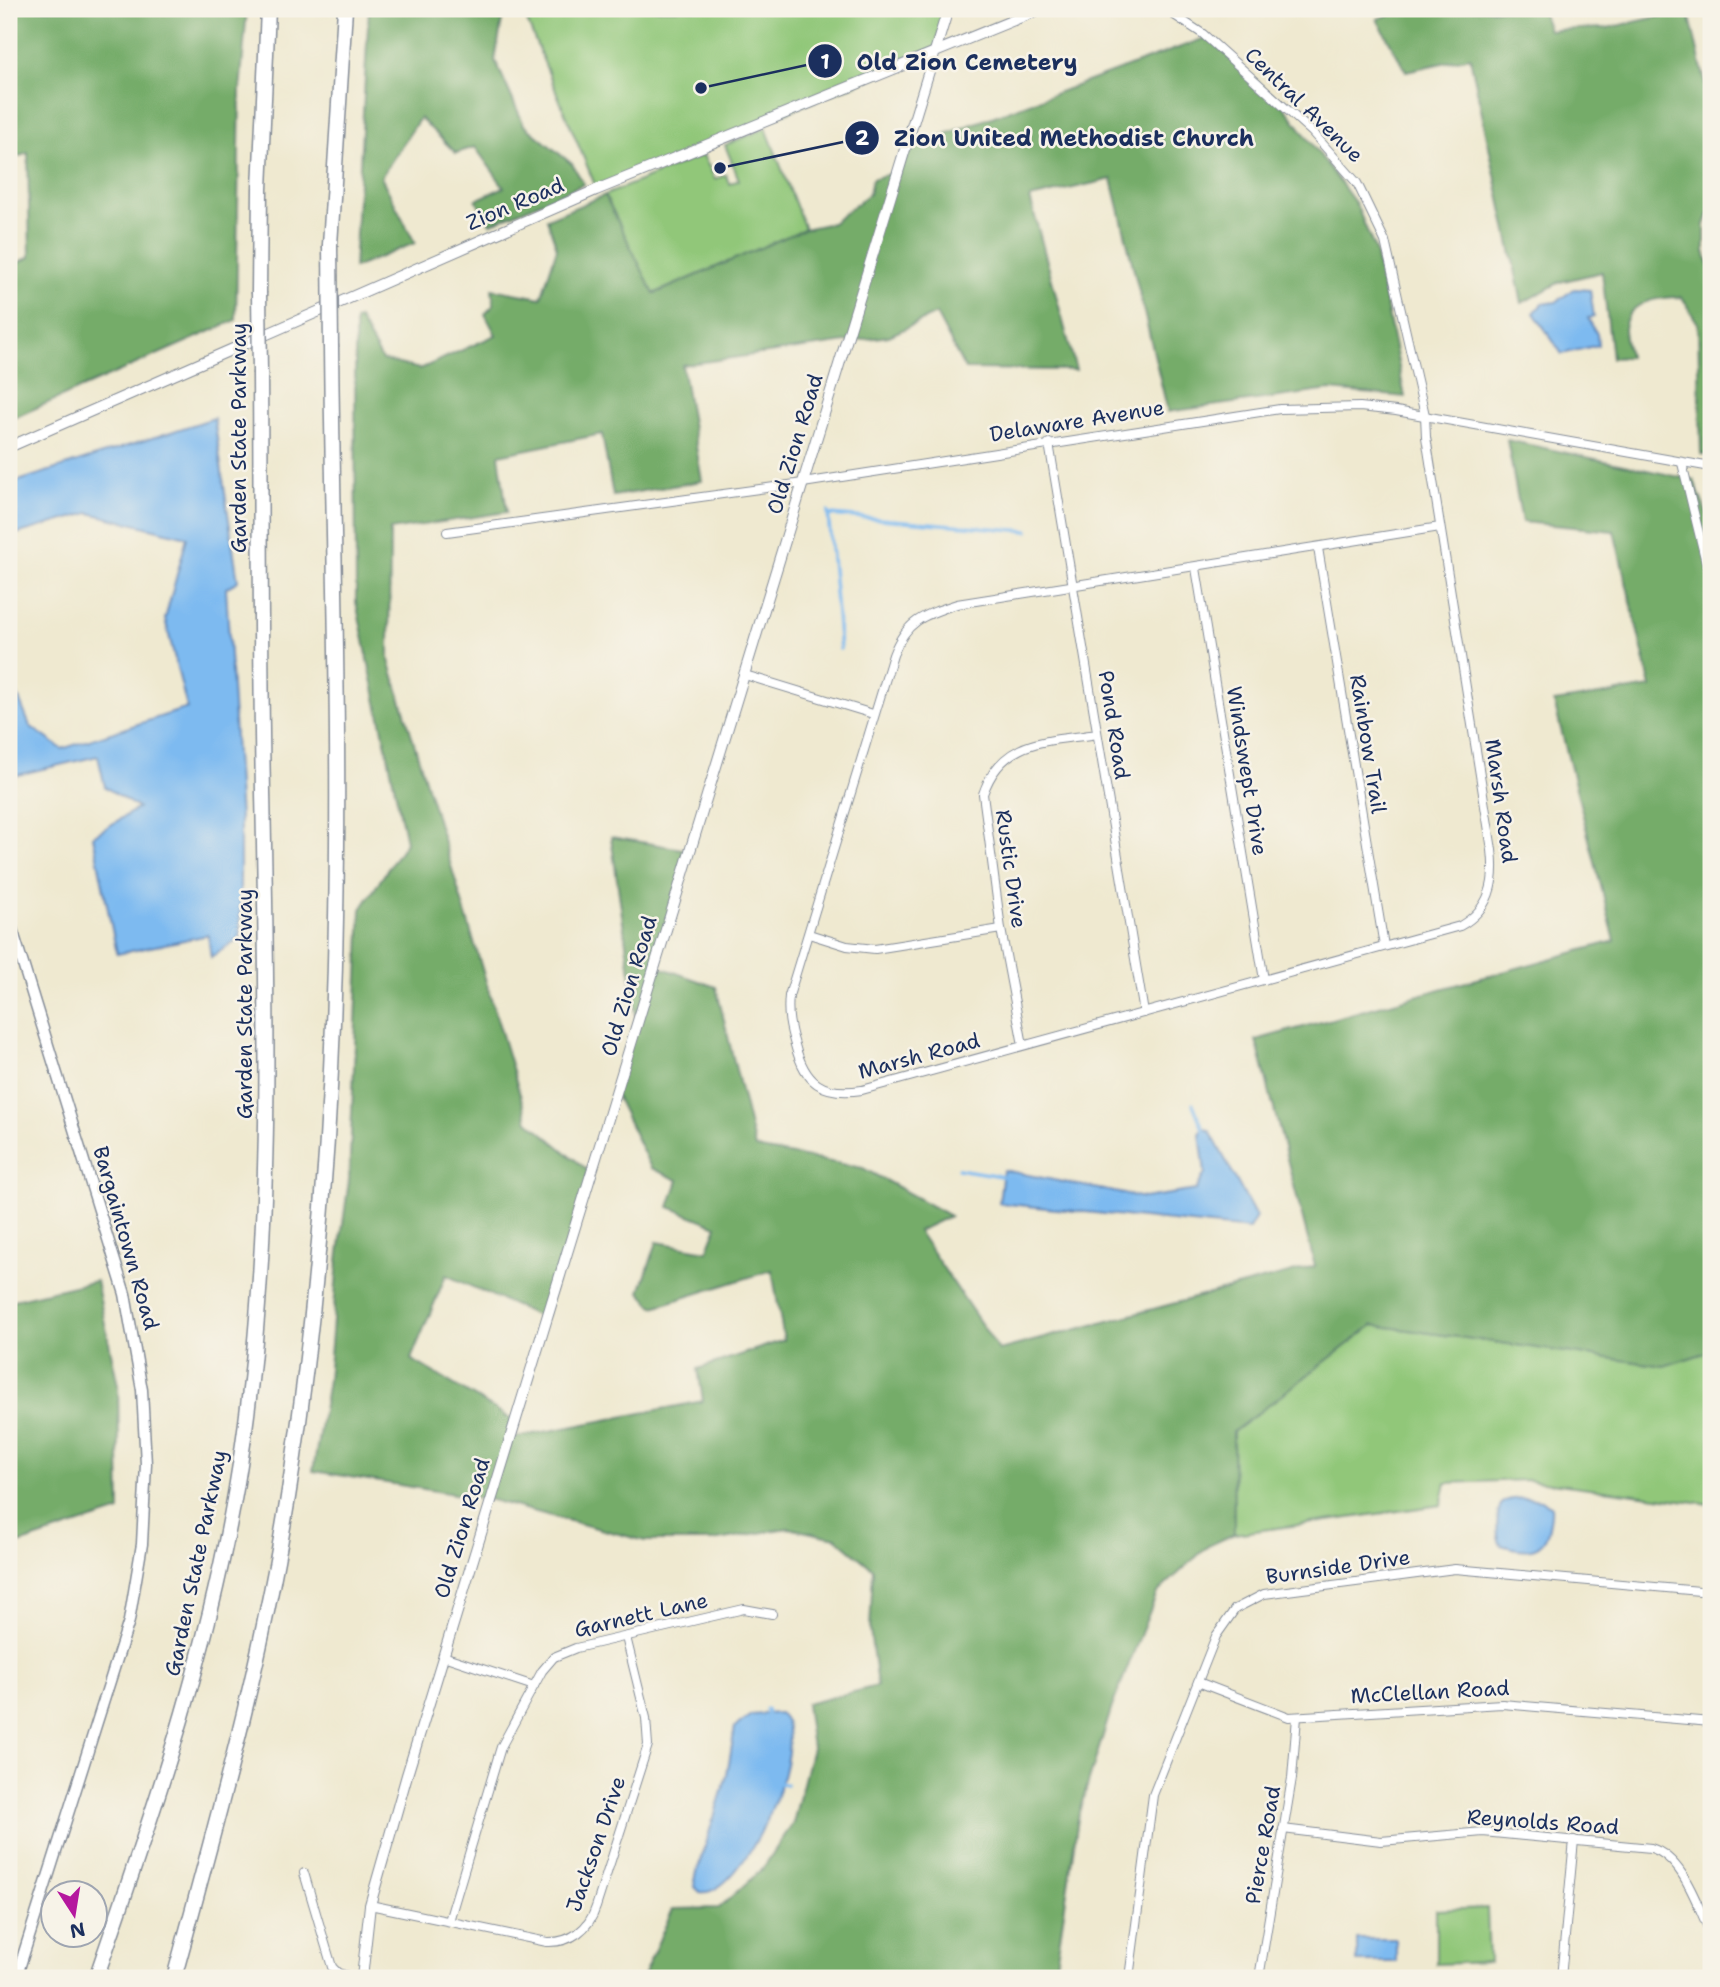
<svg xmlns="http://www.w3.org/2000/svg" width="1720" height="1987" font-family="'Shantell Sans',sans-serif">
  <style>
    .green { fill: #91c779; stroke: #567b6c; stroke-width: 2 }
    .forest { fill: #74ac69; stroke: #486e64; stroke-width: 2 }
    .water { fill: #7dbaf0; stroke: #4c74a7; stroke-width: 2 }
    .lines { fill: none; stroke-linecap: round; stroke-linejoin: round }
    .stream { stroke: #7dbaf0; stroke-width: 3.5 }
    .minor-casing { stroke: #858c97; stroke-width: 10 }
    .tertiary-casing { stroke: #858c97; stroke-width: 12 }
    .secondary-casing { stroke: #858c97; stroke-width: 13 }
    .motorway-casing { stroke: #858c97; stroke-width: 17 }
    .minor { stroke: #fff; stroke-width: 8 }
    .tertiary { stroke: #fff; stroke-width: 10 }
    .secondary { stroke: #fff; stroke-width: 10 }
    .motorway { stroke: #fff; stroke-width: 14 }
    .motorway-bridge-casing { stroke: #858c97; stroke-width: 17; stroke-linecap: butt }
    .motorway-bridge { stroke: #fff; stroke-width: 14 }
    .labels { text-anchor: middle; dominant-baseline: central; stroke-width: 5; stroke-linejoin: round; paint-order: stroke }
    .street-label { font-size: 21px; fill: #1b2f5e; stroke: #f7f3e8 }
    .leader { fill: none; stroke: #1b2f5e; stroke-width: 2.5 }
    .callout-dot { fill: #1b2f5e; stroke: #f7f3e8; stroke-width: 2.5 }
    .mark-label { font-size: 21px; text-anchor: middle; font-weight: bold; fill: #fff }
    .callout-label { font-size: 23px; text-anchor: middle; font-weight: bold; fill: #1b2f5e; stroke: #f7f3e8; stroke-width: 5; stroke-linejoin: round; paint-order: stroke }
  </style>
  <rect width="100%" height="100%" fill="#f7f3e8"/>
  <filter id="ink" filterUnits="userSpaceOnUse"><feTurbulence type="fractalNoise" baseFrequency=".0143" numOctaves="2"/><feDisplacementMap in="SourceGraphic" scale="14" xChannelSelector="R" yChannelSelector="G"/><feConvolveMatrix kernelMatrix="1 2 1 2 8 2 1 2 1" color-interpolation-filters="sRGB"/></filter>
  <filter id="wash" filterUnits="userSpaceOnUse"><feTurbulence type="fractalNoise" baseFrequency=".00686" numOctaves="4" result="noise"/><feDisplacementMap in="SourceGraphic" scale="28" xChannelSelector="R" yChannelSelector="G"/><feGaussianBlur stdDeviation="1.57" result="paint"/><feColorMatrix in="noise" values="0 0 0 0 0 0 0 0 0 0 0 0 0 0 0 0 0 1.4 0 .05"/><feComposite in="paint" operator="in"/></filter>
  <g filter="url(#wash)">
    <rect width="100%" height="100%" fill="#efe9d0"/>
    <g class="green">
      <polygon points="522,9 944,9 935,52 597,190"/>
      <polygon points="766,128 805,229 653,294 605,195 703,155 715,179 726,175 729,184 739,180 725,145"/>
      <polygon points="1373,1325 1664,1366 1711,1351 1711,1504 1528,1480 1446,1483 1441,1505 1234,1534 1233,1432"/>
      <polygon points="1487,1908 1489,1962 1436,1964 1436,1910"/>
    </g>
    <g class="forest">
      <polygon points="9,9 247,9 240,91 236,320 9,420 9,267 30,257 28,153 9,160"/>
      <polygon points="369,9 504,9 495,60 524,125 572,164 584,184 490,224 476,200 504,187 475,147 456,153 420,118 381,177 415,243 354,268"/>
      <path d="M1405,9H1541L1549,30L1607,28L1662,16L1661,9H1688L1711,108V208L1705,225V251L1711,271V456L1701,454L1698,324L1682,297C1660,297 1627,300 1624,329C1624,338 1628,349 1629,357L1612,358L1602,272L1560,282L1522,303L1470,57L1406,71L1377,19Z"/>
      <polygon points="1208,37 1284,106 1356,204 1375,250 1405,397 1330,390 1168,412 1112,179 1030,198 1076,370 965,369 936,314 889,336 682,365 702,481 613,496 602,434 499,455 507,512 390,530 389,660 528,1121 590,1172 544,1319 446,1275 411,1359 513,1420 508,1439 703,1401 698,1369 784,1340 772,1270 654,1307 640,1292 657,1242 707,1251 717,1226 669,1207 678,1180 651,1168 615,1094 637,1022 611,837 689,850 654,965 716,987 755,1148 863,1168 950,1216 918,1231 999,1350 1315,1266 1256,1040 1615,941 1554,702 1651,687 1614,531 1522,522 1507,440 1694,480 1711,525 1711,1351 1664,1366 1373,1325 1233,1432 1234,1534 1208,1546 1157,1593 1112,1707 1079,1812 1054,1978 642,1978 673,1909 719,1908 763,1868 793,1823 812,1748 806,1704 877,1686 870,1630 873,1569 836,1538 788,1528 712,1541 645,1541 491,1500 313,1471 328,1380 338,1260 349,1180 361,909 406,842 356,602 355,320 359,319 382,360 420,369 496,335 485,314 494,305 492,289 541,298 557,248 547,219 605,195 654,294 804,229 832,223 869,194 872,179 896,172 905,149"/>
      <polygon points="96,1281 118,1385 120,1511 9,1547 9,1301"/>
    </g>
    <g class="water">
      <polygon points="1574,289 1590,290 1594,317 1588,318 1597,334 1598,345 1562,354 1534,313 1542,304 1556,302"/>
      <polygon points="214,418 238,581 226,588 240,819 240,938 211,957 208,935 117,954 93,836 138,808 105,787 98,756 9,777 9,674 30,726 62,749 187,708 165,619 187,537 89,513 9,536 9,484"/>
      <polygon points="1203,1128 1210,1131 1256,1217 1249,1229 999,1203 1003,1170 1144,1198 1196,1190 1205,1173 1200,1134"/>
      <path d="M1526,1498L1542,1500L1551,1507C1552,1515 1550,1522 1548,1531C1542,1555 1521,1551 1501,1545C1496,1538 1496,1511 1502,1503C1507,1498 1519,1499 1526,1498Z"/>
      <path d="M779,1713C815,1738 743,1900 700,1892L694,1886L697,1872L727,1775L735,1727L751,1715Z"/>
      <rect x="1357" y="1939" width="39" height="23"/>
    </g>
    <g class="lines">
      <g class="stream">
        <polyline points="828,512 840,649"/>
        <polyline points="830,515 1028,531"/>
        <polyline points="1193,1104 1204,1131"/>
        <polyline points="958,1169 1007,1177"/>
        <polyline points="766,1709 767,1714"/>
        <polyline points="780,1783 787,1785"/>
      </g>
    </g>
  </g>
  <g filter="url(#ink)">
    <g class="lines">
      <g class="minor-casing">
        <g id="minor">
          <path d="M1165,9L1203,34L1312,132L1357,183L1385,241L1425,415L1426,437L1492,850C1496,883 1490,909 1460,926L862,1090C822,1096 805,1083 795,1045C790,1028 787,1014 789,996L893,655C906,621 923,615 957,604L1440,527"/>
          <polyline points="1049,443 1144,1013"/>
          <polyline points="1682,463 1711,583"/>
          <polyline points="447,532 803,483 1280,409 1360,407 1396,411 1711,467"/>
          <polyline points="1318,548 1384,946"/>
          <polyline points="1196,568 1264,980"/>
          <polyline points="745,675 873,714"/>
          <polyline points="809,934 847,946 875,949 1001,929"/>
          <path d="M1023,1045L1001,929L983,794C1002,738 1047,742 1097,734"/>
          <polyline points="443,1656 534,1686"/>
          <polyline points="1198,1682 1289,1717 1502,1704 1711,1722"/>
          <path d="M1283,1829L1381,1841L1483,1832L1651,1848C1684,1858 1697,1906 1711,1934"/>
          <polyline points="304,1873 332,1967 338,1973 355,1978"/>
          <path d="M370,1905L547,1942C571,1943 589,1929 596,1907L648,1745L646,1718L626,1637"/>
          <polyline points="449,1921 501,1747 542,1671 554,1657 576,1648 744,1609 772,1614"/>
          <polyline points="1129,1978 1153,1795 1216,1636 1235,1609 1264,1594 1455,1569 1711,1592"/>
          <polyline points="1259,1978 1292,1778 1297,1717"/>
          <polyline points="1561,1978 1574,1840"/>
        </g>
      </g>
      <g class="tertiary-casing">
        <g id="tertiary">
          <polyline points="9,447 596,190 1041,9"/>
          <polyline points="362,1978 370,1905 407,1775 948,9"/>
        </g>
      </g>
      <g class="secondary-casing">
        <polyline id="secondary" points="9,919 125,1294 142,1390 146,1464 142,1544 129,1621 16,1978"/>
      </g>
      <g class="motorway-casing">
        <g id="motorway">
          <polyline points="330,245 345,9"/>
          <polyline points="259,292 260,189 268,9"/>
          <path d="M96,1978C157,1803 217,1628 243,1444C274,1228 267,1008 263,791C260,652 261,513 260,374"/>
          <path d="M174,1978C220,1810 267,1643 292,1471C319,1288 333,1103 336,918C340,728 333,537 331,347"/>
        </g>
      </g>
      <use href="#minor" class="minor"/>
      <use href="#tertiary" class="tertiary"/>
      <use href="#secondary" class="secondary"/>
      <use href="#motorway" class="motorway"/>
      <g class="motorway-bridge-casing">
        <g id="motorway-bridge">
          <polyline points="330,245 331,347"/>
          <polyline points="259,292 260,374"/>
        </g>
      </g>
      <use href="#motorway-bridge" class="motorway-bridge"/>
    </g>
  </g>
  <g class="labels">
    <g class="street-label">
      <text transform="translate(1304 105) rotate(44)">Central Avenue</text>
      <text transform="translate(515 204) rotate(-23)">Zion Road</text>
      <text transform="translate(1077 421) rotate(-9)">Delaware Avenue</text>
      <text transform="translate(239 438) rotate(-90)">Garden State Parkway</text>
      <text transform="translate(795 444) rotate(-73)">Old Zion Road</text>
      <text transform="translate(1114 725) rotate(81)">Pond Road</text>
      <text transform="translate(1368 744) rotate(81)">Rainbow Trail</text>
      <text transform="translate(1247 771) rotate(81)">Windswept Drive</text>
      <text transform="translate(1501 801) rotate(82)">Marsh Road</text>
      <text transform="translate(1011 869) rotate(82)">Rustic Drive</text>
      <text transform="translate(629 986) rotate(-73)">Old Zion Road</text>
      <text transform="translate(245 1004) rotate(-90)">Garden State Parkway</text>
      <text transform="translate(919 1056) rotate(-15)">Marsh Road</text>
      <text transform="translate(126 1238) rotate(74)">Bargaintown Road</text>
      <text transform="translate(462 1528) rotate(-73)">Old Zion Road</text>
      <text transform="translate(196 1563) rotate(-78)">Garden State Parkway</text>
      <text transform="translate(1338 1567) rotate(-8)">Burnside Drive</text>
      <text transform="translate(641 1615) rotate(-13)">Garnett Lane</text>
      <text transform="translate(1430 1692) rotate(-3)">McClellan Road</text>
      <text transform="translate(1543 1822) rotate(4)">Reynolds Road</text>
      <text transform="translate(596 1844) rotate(-71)">Jackson Drive</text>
      <text transform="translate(1263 1845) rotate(-80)">Pierce Road</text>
    </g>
  </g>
  <path class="leader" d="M701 88L825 61M720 168L862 138"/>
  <g class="callout-dot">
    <circle cx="701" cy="88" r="7"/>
    <circle cx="720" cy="168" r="7"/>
    <circle cx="825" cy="61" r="18"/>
    <circle cx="862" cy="138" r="18"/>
  </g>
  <g class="mark-label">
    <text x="825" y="69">1</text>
    <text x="862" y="145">2</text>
  </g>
  <g class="callout-label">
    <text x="967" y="70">Old Zion Cemetery</text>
    <text x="1074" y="146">Zion United Methodist Church</text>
  </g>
  <rect width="1720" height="1987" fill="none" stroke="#f7f3e8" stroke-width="35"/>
  <g transform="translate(74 1914) rotate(168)"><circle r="33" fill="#f7f3e8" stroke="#9fa5b1" stroke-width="2"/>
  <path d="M0-5L12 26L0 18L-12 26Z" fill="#b5179e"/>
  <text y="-10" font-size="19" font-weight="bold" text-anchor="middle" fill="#1b2f5e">N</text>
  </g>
</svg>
